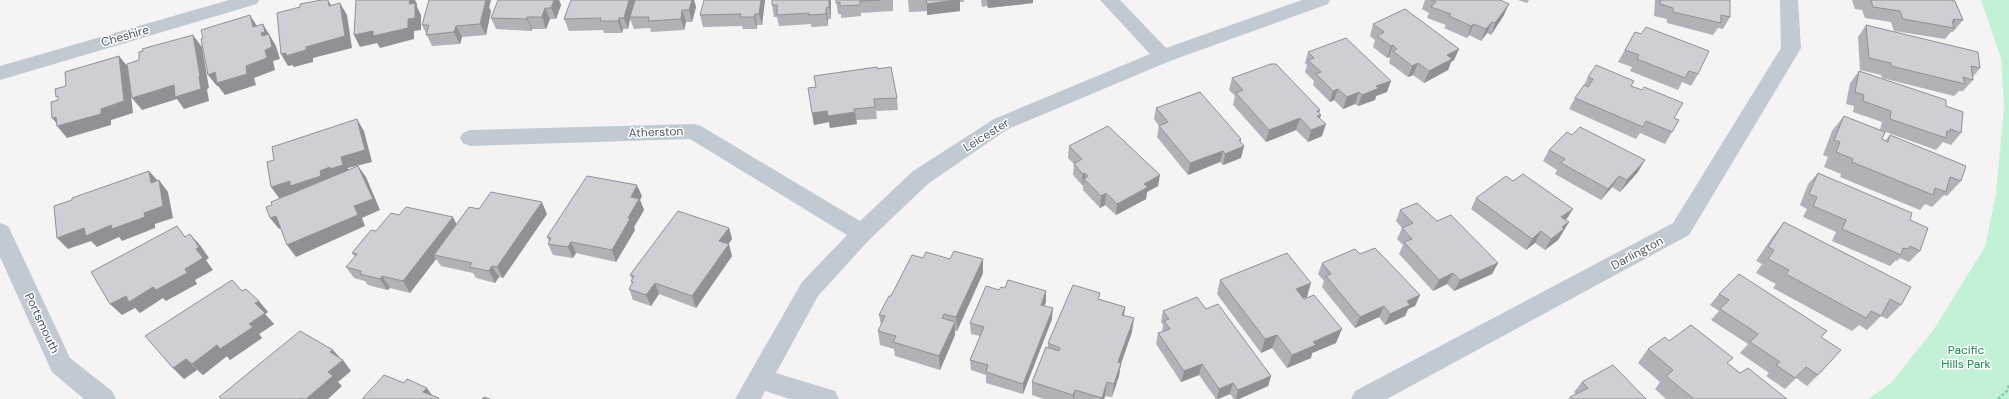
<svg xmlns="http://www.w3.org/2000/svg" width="2009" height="399" font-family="'DM Sans',sans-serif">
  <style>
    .green { fill: #c3f1d5 }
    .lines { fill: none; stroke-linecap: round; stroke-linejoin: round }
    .path { stroke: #7ad0a6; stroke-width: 2.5; stroke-dasharray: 3 2; stroke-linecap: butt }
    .minor { fill: #c1cad2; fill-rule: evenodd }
    .wall { fill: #b0b2b7 }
    .shaded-wall { fill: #909195 }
    .building { fill: #cdcfd5; stroke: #909195 }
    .labels { text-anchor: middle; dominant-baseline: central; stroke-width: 3; stroke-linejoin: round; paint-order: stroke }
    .street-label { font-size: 12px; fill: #4a5661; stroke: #fff }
    .park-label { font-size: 12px; fill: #17864f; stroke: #fff }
  </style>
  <rect width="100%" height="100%" fill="#f5f3f3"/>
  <polygon class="green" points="1981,0 2009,0 2009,399 1868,399 1892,382 1934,329 1985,247 1996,194 2004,108 2001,58"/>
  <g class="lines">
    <polyline class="path" points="1998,399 2007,391 2009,385"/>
    <g class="minor">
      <polygon points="229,0 259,0 257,4 0,80 0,66"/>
      <polygon points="1100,0 1120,0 1166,48 1302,0 1330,0 1328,4 1170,61 1008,129 929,183 870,239 818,296 776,373 835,391 839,399 790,399 765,391 761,399 735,399 802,282 847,235 690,139 470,146 463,143 460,138 463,133 470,130 694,124 701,126 860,221 913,171 994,119 1150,54"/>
      <polygon points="1780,0 1798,0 1801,48 1689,235 1387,399 1351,399 1355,391 1673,223 1781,48"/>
      <polygon points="0,223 8,226 11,232 70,358 112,391 116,399 84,399 52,372 0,257"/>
    </g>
  </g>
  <g class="wall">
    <polygon points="429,0 491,0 489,7 491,11 486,35 462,37 460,44 432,46 422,25"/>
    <polygon points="498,0 559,0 561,5 556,19 550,19 546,29 532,29 532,31 496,29 491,18"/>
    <polygon points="571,0 694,0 696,7 692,22 686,22 684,30 651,32 650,28 634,29 630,19 628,29 623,29 622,33 604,33 603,30 569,31 564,19"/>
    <polygon points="765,0 762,25 757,25 757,29 743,29 742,26 703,27 700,15"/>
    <polygon points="772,0 831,0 831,19 828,19 828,26 811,27 811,24 779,26 777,17 774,17 772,5"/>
    <polygon points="836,0 893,0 893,11 861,13 861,16 841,18 841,14 838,14"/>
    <polygon points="908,0 964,0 964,2 960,2 960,11 927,15 927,11 909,12"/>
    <polygon points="981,0 1033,0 1033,3 988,8 987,6 982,7"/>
    <polygon points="1425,0 1500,0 1504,15 1491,35 1487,33 1481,41 1469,35 1467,38 1444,28 1446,25 1427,18 1429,13 1422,9"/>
    <polygon points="1518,0 1529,0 1527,3"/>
    <polygon points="1655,0 1730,0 1730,17 1723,29 1718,28 1713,35 1667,23 1667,19 1654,16"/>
    <polygon points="1852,0 1950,0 1963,20 1953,32 1951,32 1945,39 1894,31 1891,22 1865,18 1862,10 1855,9"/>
    <polygon points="1373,24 1459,49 1454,60 1451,62 1448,70 1424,83 1413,75 1408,77 1389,63 1390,58 1389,57 1387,58 1373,47 1375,40 1370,36"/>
    <polygon points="1866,25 1980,68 1973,77 1973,80 1963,91 1959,91 1954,96 1882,78 1881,75 1860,70 1858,37"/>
    <polygon points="1635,32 1698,74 1691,86 1682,82 1678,90 1630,71 1632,67 1618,62"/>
    <polygon points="1308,52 1387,92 1376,96 1375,100 1358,106 1355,104 1343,109 1334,100 1330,102 1313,85 1314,81 1305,72 1307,65 1305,63"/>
    <polygon points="878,69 897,98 898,110 876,111 877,119 856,120 857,124 830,128 829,122 814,125 812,113 816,87"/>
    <polygon points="1859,71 1946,106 1961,133 1951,145 1943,142 1936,150 1880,130 1882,122 1853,112 1854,106 1846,104 1850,83"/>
    <polygon points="1588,77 1631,86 1674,118 1672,132 1665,144 1640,133 1636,139 1569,109 1575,98 1584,85"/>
    <polygon points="1232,78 1319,113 1321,115 1320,118 1322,136 1308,142 1296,130 1266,142 1233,105 1235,96 1229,90"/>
    <polygon points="1156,108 1241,139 1240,142 1244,146 1241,158 1223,165 1220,162 1188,175 1157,137 1159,126 1154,119"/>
    <polygon points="1844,116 1882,139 1885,141 1890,135 1961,181 1947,196 1944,195 1932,207 1925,204 1920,210 1840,177 1841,174 1824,167 1828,157 1823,155 1832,131"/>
    <polygon points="1069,146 1158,186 1147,192 1146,199 1116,215 1105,205 1100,208 1083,190 1083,185 1082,185 1073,175 1074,164 1068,158"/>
    <polygon points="1549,150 1638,172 1620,192 1612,187 1601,200 1555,174 1557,170 1543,161"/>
    <polygon points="1818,173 1910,220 1920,251 1909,262 1900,258 1897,261 1896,260 1890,266 1832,241 1836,232 1803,217 1807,209 1800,205 1808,184"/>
    <polygon points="642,196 640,200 644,210 634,227 635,230 616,262 576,253 573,258 553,255 548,244 549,242 547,237"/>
    <polygon points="1476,198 1566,220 1569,222 1558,240 1545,250 1535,243 1526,250 1471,209"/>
    <polygon points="479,209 547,214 503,278 499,277 495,283 476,278 473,273 441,266 436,259 410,293 390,288 387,290 368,285 365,281 354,278 346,267 355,257 352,253 376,231 399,215 457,224"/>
    <polygon points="1400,210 1437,221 1498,263 1492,274 1454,291 1447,284 1433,291 1399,254 1403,245 1397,239 1402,228 1396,221"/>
    <polygon points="1784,222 1901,305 1887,319 1881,316 1867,330 1859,325 1852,331 1773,288 1776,284 1756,273 1762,264 1756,261 1773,236"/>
    <polygon points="729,228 732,239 728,244 732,256 696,308 659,294 651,306 633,300 629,289 632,284 631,281 632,279 630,275"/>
    <polygon points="1360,254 1420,295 1415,306 1408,309 1405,316 1385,325 1379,317 1355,328 1322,287 1324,281 1318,274 1322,263"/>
    <polygon points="950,259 983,259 983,273 957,331 955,331 955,335 940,370 895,356 894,349 880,345 878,331 881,325 879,315 891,296"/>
    <polygon points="1220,280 1307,297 1303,298 1336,343 1312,353 1311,358 1287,368 1272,348 1261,353 1217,294"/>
    <polygon points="1005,288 1046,291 1046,302 1044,306 1052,319 1023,394 986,383 986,375 971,370 970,360 980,336 971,334 970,323 999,290"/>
    <polygon points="242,291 268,312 265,314 274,324 259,334 262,338 230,360 227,356 203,375 197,370 184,379 173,368"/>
    <polygon points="1719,294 1821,337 1818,375 1807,386 1796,378 1785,389 1766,376 1769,373 1740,353 1748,344 1711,320 1719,311 1710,305"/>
    <polygon points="1099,299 1125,307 1124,316 1132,332 1121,363 1119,376 1112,397 1105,396 1104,399 1044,399 1032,395 1032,382 1048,348 1048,343"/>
    <polygon points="1206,309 1271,376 1268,386 1239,399 1234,399 1230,394 1218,399 1216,399 1199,375 1181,382 1156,344 1158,333 1162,332 1163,325 1161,322 1163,311"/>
    <polygon points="1669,341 1728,364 1740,373 1787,399 1666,399 1655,389 1660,382 1638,363 1648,349"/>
    <polygon points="1582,382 1646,399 1568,399 1570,397 1576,394 1574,392"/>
  </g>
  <g class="shaded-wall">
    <polygon points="328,0 334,10 329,6"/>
    <polygon points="410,0 415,0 417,4 417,7 421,15 421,30 414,31 414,39 380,48 377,43 360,47 354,35 409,4"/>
    <polygon points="486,0 491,0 489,7 491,11 486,35 480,24"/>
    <polygon points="554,0 559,0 561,5 556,19 551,8"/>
    <polygon points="629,0 635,0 630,17 630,19 628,29 624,18"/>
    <polygon points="692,0 694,0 696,7 692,22 689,10"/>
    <polygon points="761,0 765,0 762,25 759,14"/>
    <polygon points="829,0 831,0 831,19 829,7"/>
    <polygon points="955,0 960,0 960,11 927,15 927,4"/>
    <polygon points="987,0 1033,0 1033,3 988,8"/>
    <polygon points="340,3 347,15 352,48 313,58 313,62 294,67 292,65 288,66 281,54 306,47"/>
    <polygon points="1509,4 1504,15 1491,35 1495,23"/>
    <polygon points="545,8 550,19 546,29 542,17"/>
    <polygon points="826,8 828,19 828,26 826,14"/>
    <polygon points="682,10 686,22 684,30 681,19"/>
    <polygon points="755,14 757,25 757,29 754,17"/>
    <polygon points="250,15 257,26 253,27"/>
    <polygon points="527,17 532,29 532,31 527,19"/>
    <polygon points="619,18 623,29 622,33 618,21"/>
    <polygon points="1492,22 1487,33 1481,41 1486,29"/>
    <polygon points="263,24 276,46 280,59 273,61 275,70 254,78 256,85 225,95 218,86 217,86 208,75 215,72 246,66 262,36 261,33"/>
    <polygon points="1474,24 1469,35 1467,38 1471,26"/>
    <polygon points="456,26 462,37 460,44 454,32"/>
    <polygon points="193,35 202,47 209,88 207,89 209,101 184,109 177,99 142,110 132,98 174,85"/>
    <polygon points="1393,45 1389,57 1387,58 1391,46"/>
    <polygon points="1459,49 1454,60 1451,62 1448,70 1424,83 1429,71 1447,55"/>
    <polygon points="119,56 128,67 133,113 111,120 111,125 67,138 57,126 59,126 52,118 101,109"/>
    <polygon points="1418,63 1413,75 1408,77 1412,66"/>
    <polygon points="1391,81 1387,92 1376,96 1375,100 1358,106 1362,95 1376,86"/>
    <polygon points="1338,89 1334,100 1330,102 1333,91"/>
    <polygon points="1359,92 1355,104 1343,109 1347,97"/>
    <polygon points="1320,110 1318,116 1321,115 1317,126 1317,111"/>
    <polygon points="827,111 855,112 857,124 830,128 829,122 814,125 812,113"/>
    <polygon points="1300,118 1296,130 1266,142 1269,130"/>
    <polygon points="357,119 364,131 372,162 348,168 351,177 279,198 271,187 330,167 341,157"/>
    <polygon points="1326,124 1322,136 1308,142 1311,130"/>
    <polygon points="1241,139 1239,148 1244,146 1241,158 1223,165 1225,154 1239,140"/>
    <polygon points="1223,151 1220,162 1188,175 1190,163"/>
    <polygon points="1645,160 1638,172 1620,192 1627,180"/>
    <polygon points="358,166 366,177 380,210 362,218 365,226 296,257 287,245"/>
    <polygon points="149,171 159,182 151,183"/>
    <polygon points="1085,173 1085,180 1084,179 1083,185 1082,185 1083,174"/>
    <polygon points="1160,175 1158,186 1147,192 1146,199 1116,215 1117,204 1144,184"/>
    <polygon points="1619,176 1612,187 1601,200 1608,189"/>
    <polygon points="159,180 168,192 173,218 155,224 155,228 122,241 119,237 97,247 91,241 68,249 57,238 84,228 111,225 144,213"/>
    <polygon points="637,185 642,196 640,200 644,210 634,227 635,230 616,262 612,250 628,218 631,197"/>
    <polygon points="1106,193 1105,205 1100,208 1101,196"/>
    <polygon points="542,202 547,214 503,278 497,267"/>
    <polygon points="1573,209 1566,220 1555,228 1561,217"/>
    <polygon points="276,216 285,227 279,229 270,218"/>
    <polygon points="453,217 459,229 434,255 436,259 410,293 403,281"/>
    <polygon points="1569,222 1558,240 1545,250 1551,239 1562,227"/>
    <polygon points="729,228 732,239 722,253 719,241"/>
    <polygon points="1541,231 1535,243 1526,250 1532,239"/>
    <polygon points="190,234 200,245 209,258 206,260 213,270 195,280 197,284 166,301 163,298 140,313 135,308 122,315 110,304 126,296 185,269 196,249"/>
    <polygon points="571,242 576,253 573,258 568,247"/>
    <polygon points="729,244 732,256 696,308 692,296"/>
    <polygon points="983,259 983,273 957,331 956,317"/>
    <polygon points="1498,263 1492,274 1454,291 1460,280"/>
    <polygon points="492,266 499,277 495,283 489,271"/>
    <polygon points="1453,273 1447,284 1433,291 1439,280"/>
    <polygon points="382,276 390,288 387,290 380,279"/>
    <polygon points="655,283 659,294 651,306 646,295"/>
    <polygon points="1311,283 1307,297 1291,303 1296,289"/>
    <polygon points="1046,291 1046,302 1040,316 1041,305"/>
    <polygon points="1420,295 1415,306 1408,309 1405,316 1385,325 1390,314 1407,301"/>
    <polygon points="259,301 268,312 265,314 274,324 259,334 262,338 230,360 227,356 203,375 192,364 217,345 249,324 255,303"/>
    <polygon points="1384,306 1379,317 1355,328 1360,317"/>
    <polygon points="1125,307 1123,321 1122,315"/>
    <polygon points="1053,308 1052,319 1023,394 1023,384"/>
    <polygon points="1134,318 1132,332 1117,375 1118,362"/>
    <polygon points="955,322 955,335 940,370 939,356"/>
    <polygon points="1342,329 1336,343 1312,353 1311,358 1287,368 1292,355 1313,342"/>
    <polygon points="1277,335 1272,348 1261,353 1265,339"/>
    <polygon points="333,350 342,360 330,352"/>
    <polygon points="186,359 197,370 184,379 173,368"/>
    <polygon points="343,360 351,371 338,382 342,386 328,399 306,399 328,372"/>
    <polygon points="1121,363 1119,376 1112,397 1114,384"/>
    <polygon points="1202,364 1199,375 1181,382 1184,371"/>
    <polygon points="1271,376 1268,386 1239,399 1236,399 1238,390"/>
    <polygon points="1107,382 1105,396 1104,399 1101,399"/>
    <polygon points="1233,383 1230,394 1218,399 1217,399 1219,389"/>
    <polygon points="427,388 434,398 423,392"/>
    <polygon points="1075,390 1074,399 1073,399 1073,395"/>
  </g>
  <g class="building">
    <polygon points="321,0 328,0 329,6 340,3 345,36 306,47 306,50 286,56 286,53 281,54 277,13 300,7 300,4"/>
    <polygon points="356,0 410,0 409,4 415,3 415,18 408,19 408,28 373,36 373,31 354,35"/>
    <polygon points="429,0 486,0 480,24 456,26 454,32 426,35 429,25 422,25"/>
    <polygon points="498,0 554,0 551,8 545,8 542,17 527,17 527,19 491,18"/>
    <polygon points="571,0 629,0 624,18 619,18 618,21 600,21 601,18 564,19"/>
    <polygon points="635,0 692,0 689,10 682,10 681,19 648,21 649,17 630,17"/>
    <polygon points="704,0 761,0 759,14 755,14 754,17 740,17 741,14 700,15"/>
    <polygon points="772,0 829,0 829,7 826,8 826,14 809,15 809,13 777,15 777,5 772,5"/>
    <polygon points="836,0 880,0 860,1 860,5 840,6 840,2 836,3"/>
    <polygon points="926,0 955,0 927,4"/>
    <polygon points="1431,0 1500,0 1509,4 1495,23 1492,22 1486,29 1474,24 1471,26 1449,16 1451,14 1431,7 1436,2"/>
    <polygon points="1660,0 1730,0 1730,17 1721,15 1721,23 1673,12 1673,8 1660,4"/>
    <polygon points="1871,0 1950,0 1955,1 1963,20 1953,19 1955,22 1952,21 1954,28 1903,19 1900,11 1873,7"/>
    <polygon points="1405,9 1459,49 1447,55 1452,59 1429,71 1418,63 1412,66 1393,51 1397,49 1393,45 1391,46 1377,36 1384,32 1373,24"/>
    <polygon points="250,15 253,27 263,24 265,32 261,33 262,36 269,34 272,47 265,50 267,58 246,66 247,74 217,83 215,72 208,75 201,39 203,38 201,30"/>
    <polygon points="1866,25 1978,52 1980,68 1971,66 1973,80 1963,77 1965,84 1891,66 1891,63 1869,58"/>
    <polygon points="1646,27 1709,51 1698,74 1689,71 1685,78 1637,59 1639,55 1625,50 1635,32 1641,34"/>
    <polygon points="193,35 200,76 199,77 201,89 175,97 174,85 132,98 127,64 139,60 139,52 143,51 142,49"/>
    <polygon points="1346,38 1391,81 1376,86 1379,88 1362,95 1359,92 1347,97 1338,89 1333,91 1316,74 1321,72 1308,60 1314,58 1308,52"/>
    <polygon points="119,56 124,101 101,109 101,114 57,126 56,117 52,118 51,102 58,100 58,96 56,97 55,89 66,86 65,72"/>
    <polygon points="1271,64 1276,64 1320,110 1317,111 1321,115 1317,116 1326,124 1311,130 1300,118 1269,130 1236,93 1243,90 1232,78"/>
    <polygon points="1596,65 1634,81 1631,86 1642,90 1644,87 1683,103 1674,118 1679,120 1672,132 1646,121 1643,127 1575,98 1584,85 1588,87 1593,79 1588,77"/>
    <polygon points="877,67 877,69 891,67 897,98 874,99 875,107 854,109 855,112 828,116 827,111 812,113 808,88 816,87 814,76"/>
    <polygon points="1859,71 1946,100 1946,106 1963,112 1961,133 1950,129 1950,132 1947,131 1946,138 1890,119 1891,111 1863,101 1864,95 1855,92"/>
    <polygon points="1200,92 1241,139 1239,140 1244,146 1225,154 1223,151 1190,163 1159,126 1168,122 1156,108"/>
    <polygon points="1844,116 1885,132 1882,139 1888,142 1890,135 1966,166 1961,181 1950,177 1946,192 1935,188 1933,195 1852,162 1853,159 1836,152 1840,142 1834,140"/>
    <polygon points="357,119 365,150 341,157 343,165 330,169 330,167 320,171 321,176 290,186 290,181 271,187 267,162 274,160 272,147"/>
    <polygon points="1108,126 1160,175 1144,184 1148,187 1117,204 1106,193 1101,196 1084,179 1088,176 1085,173 1083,174 1074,164 1082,159 1069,146"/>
    <polygon points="1580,127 1645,160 1627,180 1619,176 1608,189 1561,163 1565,159 1549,150 1567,132 1572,135"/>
    <polygon points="358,166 373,199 354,206 358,215 287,245 276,216 270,218 266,207 272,205 271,202"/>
    <polygon points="149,171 151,183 159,180 163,206 144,213 145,217 112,229 111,225 86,236 84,228 57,238 54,206 72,200 72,198"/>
    <polygon points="1818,173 1912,213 1910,220 1928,228 1920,251 1910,246 1908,249 1903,248 1901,255 1842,229 1846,220 1813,206 1817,197 1809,194"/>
    <polygon points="1523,174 1573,209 1561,217 1569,222 1562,227 1564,229 1551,239 1541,231 1532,239 1476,198 1506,176 1513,181"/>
    <polygon points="587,176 637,185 631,197 639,199 628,218 630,219 612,250 571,242 568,247 548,244 551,238 547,237"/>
    <polygon points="491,192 542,202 497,267 492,266 489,271 469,267 472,263 434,255 469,207 479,209"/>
    <polygon points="1417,203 1437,221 1451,215 1498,263 1460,280 1453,273 1439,280 1404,242 1412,239 1402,228 1413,223 1400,210"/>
    <polygon points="406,207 453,217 403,281 382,276 380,279 360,274 361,271 346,267 357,254 352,253 371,230 376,231 391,213 399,215"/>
    <polygon points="678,211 729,228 719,241 729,244 692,296 655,283 646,295 629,289 633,282 631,281 634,276 630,275"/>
    <polygon points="1784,222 1911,287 1901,305 1890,299 1881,316 1871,311 1866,318 1786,274 1789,270 1768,259 1774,250 1768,247"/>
    <polygon points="177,226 185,237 190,234 199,247 196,249 203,258 185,269 187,273 156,290 153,287 129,302 126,296 110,304 91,272"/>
    <polygon points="1375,248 1420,295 1407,301 1410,305 1390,314 1384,306 1360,317 1326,276 1331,274 1322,263 1355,249 1360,254"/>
    <polygon points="954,251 983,259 956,317 944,314 942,318 955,322 939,356 893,342 896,336 878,331 885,316 879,315 889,296 891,296 912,255 923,258 926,252 950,259"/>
    <polygon points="1287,253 1311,283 1296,289 1304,299 1314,295 1342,329 1313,342 1316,345 1292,355 1277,335 1265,339 1220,280"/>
    <polygon points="1739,274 1827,331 1821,337 1841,350 1818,375 1806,367 1795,378 1776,365 1780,362 1750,342 1758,334 1720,309 1729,300 1719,294"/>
    <polygon points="232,280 242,291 246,289 259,301 255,303 265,313 249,324 253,327 220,349 217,345 192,364 186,359 173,368 145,336"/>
    <polygon points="1008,280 1046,291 1041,305 1053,308 1023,384 986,372 988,365 970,360 984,327 970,323 986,286 999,290 1001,287 1005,288"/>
    <polygon points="1073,285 1100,293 1098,299 1125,307 1122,315 1134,318 1118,362 1121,363 1114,384 1107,382 1102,398 1075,390 1073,395 1032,382 1046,347 1059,351 1060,348 1048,343"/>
    <polygon points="1197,297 1206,309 1218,304 1271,376 1238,390 1233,383 1219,389 1202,364 1184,371 1158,333 1170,329 1164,321 1169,319 1163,311"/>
    <polygon points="1691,325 1733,358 1727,363 1740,373 1748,368 1787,399 1694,399 1666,376 1673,370 1648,349 1665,337 1669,341"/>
    <polygon points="300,331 333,350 330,352 343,360 328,372 333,376 306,399 303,399 301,398 299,399 222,399 219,397"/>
    <polygon points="1613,365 1646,399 1572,399 1570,397 1588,388 1582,382"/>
    <polygon points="384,375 404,383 407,379 427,388 423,392 439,398 438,399 362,399"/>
    <polygon points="484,397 490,399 482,399"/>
  </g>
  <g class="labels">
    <g class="street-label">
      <text transform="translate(125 36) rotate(-16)">Cheshire</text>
      <text transform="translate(656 132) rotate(-2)">Atherston</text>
      <text transform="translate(986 135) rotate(-32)">Leicester</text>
      <text transform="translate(1637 253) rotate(-28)">Darlington</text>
      <text transform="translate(42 323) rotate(65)">Portsmouth</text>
    </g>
    <g class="park-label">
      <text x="1966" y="350">Pacific<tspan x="1966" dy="14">Hills Park</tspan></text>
    </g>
  </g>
</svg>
